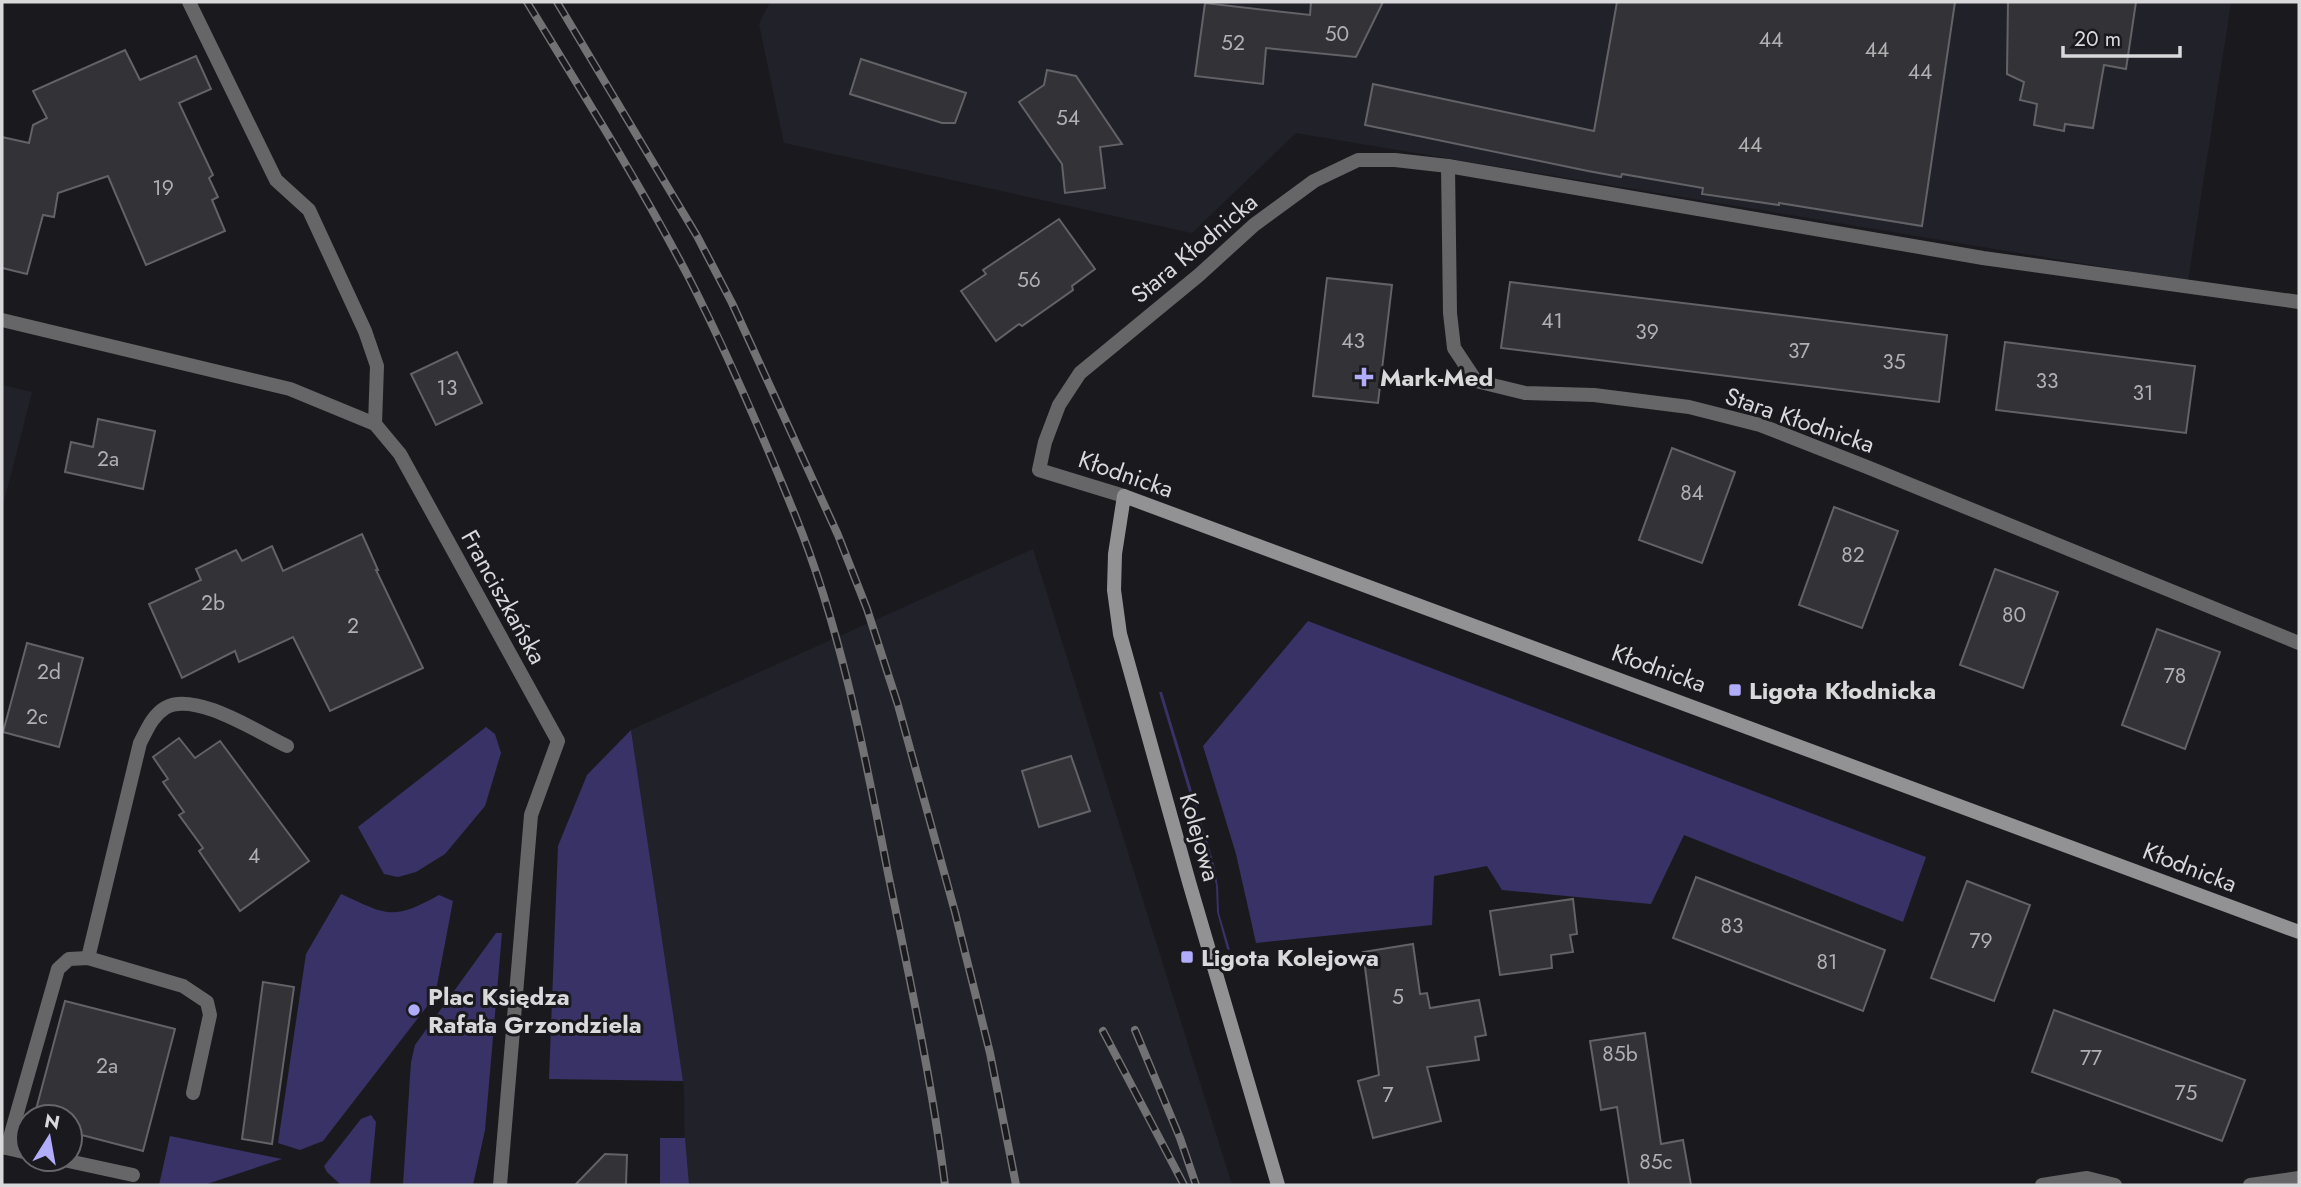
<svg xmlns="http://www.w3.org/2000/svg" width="2301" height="1187" font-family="Jost,sans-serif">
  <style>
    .built { fill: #21212a }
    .green { fill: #383267 }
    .building { fill: #333337; stroke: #626267; stroke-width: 2 }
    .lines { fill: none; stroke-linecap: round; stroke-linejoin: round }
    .lane { stroke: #666668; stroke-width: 14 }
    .street { stroke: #666668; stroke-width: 14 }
    .secondary { stroke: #929295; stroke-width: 14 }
    .rail-casing { stroke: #727275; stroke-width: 8 }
    .rail { stroke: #1a1a1e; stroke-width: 5; stroke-dasharray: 16; stroke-linecap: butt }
    .poi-dot { fill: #b1adfa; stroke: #1a1a1e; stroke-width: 2.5 }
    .labels { text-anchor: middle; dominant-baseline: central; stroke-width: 6; stroke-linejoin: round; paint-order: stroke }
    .number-label { font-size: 21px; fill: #b0b0b3 }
    .street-label { font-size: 24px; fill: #d9d9dc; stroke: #1a1a1e }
    .poi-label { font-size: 24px; font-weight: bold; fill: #d9d9dc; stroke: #1a1a1e; text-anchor: start }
  </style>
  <rect width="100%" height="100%" fill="#1a1a1e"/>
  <g class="built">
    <polygon points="770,2 2231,2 2188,281 1296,133 1192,233 784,143 759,24"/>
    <polygon points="2,385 32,392 2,509"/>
    <polygon points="1033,549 1232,1185 685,1185 684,1088 631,730"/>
  </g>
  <g class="green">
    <polygon points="1308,621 1926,857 1903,922 1684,835 1651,904 1502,890 1487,866 1434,876 1432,925 1256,943 1236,854 1203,746"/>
    <polygon points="1159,692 1162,692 1214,864 1218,887 1219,913 1230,950 1227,949 1217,912 1216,885 1211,865"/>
    <polygon points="486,727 495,734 501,753 485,806 445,854 416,872 398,877 384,874 358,827"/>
    <polygon points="631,730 683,1081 549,1079 558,846 587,775"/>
    <path d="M341,894C387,915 392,921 439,895L453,901L435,996L323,1141L300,1150L278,1143L306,954Z"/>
    <polygon points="496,933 502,933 485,1130 473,1185 403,1185 411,1062 415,1045"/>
    <polygon points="371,1115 376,1122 370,1185 341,1185 327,1172 324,1166 361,1119"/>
    <polygon points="170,1136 282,1159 204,1185 159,1185"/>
    <polygon points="660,1138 685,1138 689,1185 660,1185"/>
  </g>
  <g class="building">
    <polygon points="1311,2 1383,2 1356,57 1266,48 1263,84 1195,76 1205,3 1310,15"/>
    <polygon points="1617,2 1955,2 1922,226 1779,203 1779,205 1702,194 1703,188 1622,174 1621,177 1588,171 1365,125 1373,84 1594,131"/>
    <polygon points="2008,2 2136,2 2126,69 2104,65 2093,128 2065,124 2064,131 2034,125 2037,104 2020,100 2024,82 2007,74"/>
    <polygon points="125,50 140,80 196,56 211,89 179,103 213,175 209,178 218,197 212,200 225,231 146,265 108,176 58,193 54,217 43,215 27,274 2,268 2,137 29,143 33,125 47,118 33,91"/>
    <polygon points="861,59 966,93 955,123 942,123 850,94"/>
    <polygon points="1047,70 1076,76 1122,144 1100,147 1105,188 1065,193 1062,164 1019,102 1044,85"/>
    <polygon points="1059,219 1095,269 1072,286 1073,290 1022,326 1019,324 996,341 961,291 986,274 983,270"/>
    <polygon points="1327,278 1392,285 1378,403 1313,396"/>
    <polygon points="1510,282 1947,335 1939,402 1501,348"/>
    <polygon points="2005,342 2195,366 2186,433 1996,410"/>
    <polygon points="457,352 482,403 436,425 411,374"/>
    <polygon points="98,419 155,431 143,489 65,472 71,442 93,447"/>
    <polygon points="1672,448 1735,472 1702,563 1639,540"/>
    <polygon points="1834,507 1898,531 1862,628 1799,605"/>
    <polygon points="362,534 378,570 376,570 423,668 330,711 293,637 239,662 235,651 182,678 149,604 201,580 196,569 236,550 242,561 272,546 283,571"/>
    <polygon points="1995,569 2058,592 2023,688 1960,665"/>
    <polygon points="2157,629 2220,652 2185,749 2122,725"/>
    <polygon points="27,643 83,658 59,747 3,732"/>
    <polygon points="179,738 195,758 220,741 309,861 240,911 199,851 203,848 179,815 184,812 163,782 168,779 153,757"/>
    <polygon points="1071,756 1090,811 1039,827 1022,771"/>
    <polygon points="1696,877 1885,950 1863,1011 1673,938"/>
    <polygon points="1967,881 2030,905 1994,1001 1931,978"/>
    <polygon points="1573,899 1577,934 1570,935 1573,952 1551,955 1552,968 1500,975 1490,911"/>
    <polygon points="1413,944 1420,994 1427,993 1430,1008 1479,1000 1486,1035 1475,1037 1479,1060 1427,1067 1441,1121 1373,1138 1358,1081 1379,1075 1363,952"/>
    <polygon points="263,982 294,987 272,1144 242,1139"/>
    <polygon points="65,1001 175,1029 143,1151 70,1132 70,1117 34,1117"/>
    <polygon points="2054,1010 2245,1080 2222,1141 2032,1072"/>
    <polygon points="1645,1033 1661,1144 1683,1140 1691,1185 1629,1185 1617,1107 1601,1110 1590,1041"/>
    <polygon points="605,1154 627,1155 626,1185 575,1185"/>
  </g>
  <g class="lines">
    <g class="lane">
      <polyline points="189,2 276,180 309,210 365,331 377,366 375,424"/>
      <path d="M88,958L140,743C147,730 152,716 165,708C194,690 259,733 287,746"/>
      <polyline points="7,1148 58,969 69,959 88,958 183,986 207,1002 210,1015 193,1093"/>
      <polyline points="2042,1185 2087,1178 2115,1185"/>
      <polyline points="2250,1185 2299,1178"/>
    </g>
    <g class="street">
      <polyline points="1448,166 1450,313 1454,348 1476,381 1525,393 1594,395 1689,407 1760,425 1867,467 2299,643"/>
      <polyline points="2,320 290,389 375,424 400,454 558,741 531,815 500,1185"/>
      <polyline points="1124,496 1039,470 1045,442 1059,405 1080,373 1199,275 1254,225 1314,181 1358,160 1395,160 1448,166 1983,258 2299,302"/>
      <polyline points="2,1147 28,1153"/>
      <polyline points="59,1159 133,1175"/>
    </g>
    <polyline class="secondary" points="1278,1185 1189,882 1120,634 1114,590 1115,554 1124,496 2299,932"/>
    <g class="rail-casing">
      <g id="rail">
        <path d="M527,2C582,92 639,182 688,276C728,354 762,434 795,515C842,631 865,756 889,878C910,980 932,1082 945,1185"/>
        <polyline points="557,2 697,236 732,303 838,535 867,609 898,705 955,912 990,1053 1016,1185"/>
        <polyline points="1135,1030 1180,1138 1196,1185"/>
        <polyline points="1103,1031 1184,1185"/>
      </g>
    </g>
    <use href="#rail" class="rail"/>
  </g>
  <g class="poi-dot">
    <path d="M1360.5 366.5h7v7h7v7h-7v7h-7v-7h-7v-7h7z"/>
    <rect x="1728" y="683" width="14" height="14" rx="3.5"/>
    <rect x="1180" y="950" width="14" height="14" rx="3.5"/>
    <circle cx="414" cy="1010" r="7"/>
  </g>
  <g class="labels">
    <g class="number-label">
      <text x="1337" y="34">50</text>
      <text x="1771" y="40">44</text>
      <text x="1233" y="43">52</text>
      <text x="1877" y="50">44</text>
      <text x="1920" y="72">44</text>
      <text x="1068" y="118">54</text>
      <text x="1750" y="145">44</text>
      <text x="163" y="188">19</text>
      <text x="1029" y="280">56</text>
      <text x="1552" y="321">41</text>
      <text x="1647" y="332">39</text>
      <text x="1353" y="341">43</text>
      <text x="1799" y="351">37</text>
      <text x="1894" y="362">35</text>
      <text x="2047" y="381">33</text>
      <text x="447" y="388">13</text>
      <text x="2143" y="393">31</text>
      <text x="108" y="459">2a</text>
      <text x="1692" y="493">84</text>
      <text x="1853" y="555">82</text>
      <text x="213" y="603">2b</text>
      <text x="2014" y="615">80</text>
      <text x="353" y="626">2</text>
      <text x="49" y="672">2d</text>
      <text x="2175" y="676">78</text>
      <text x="37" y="717">2c</text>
      <text x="254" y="856">4</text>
      <text x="1732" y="926">83</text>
      <text x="1981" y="941">79</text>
      <text x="1827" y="962">81</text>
      <text x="1398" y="997">5</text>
      <text x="1620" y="1054">85b</text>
      <text x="2091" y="1058">77</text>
      <text x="107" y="1066">2a</text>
      <text x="2186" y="1093">75</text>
      <text x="1388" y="1095">7</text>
      <text x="1656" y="1162">85c</text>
    </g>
    <g class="street-label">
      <text transform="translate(1194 248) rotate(-40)">Stara Kłodnicka</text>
      <text transform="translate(1800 420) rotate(19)">Stara Kłodnicka</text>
      <text transform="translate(1126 474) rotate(19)">Kłodnicka</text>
      <text transform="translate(504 597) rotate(61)">Franciszkańska</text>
      <text transform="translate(1659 668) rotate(20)">Kłodnicka</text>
      <text transform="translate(1200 837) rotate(74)">Kolejowa</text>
      <text transform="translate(2190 867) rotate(21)">Kłodnicka</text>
    </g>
    <g class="poi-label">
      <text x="1380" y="377">Mark-Med</text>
      <text x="1749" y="690">Ligota Kłodnicka</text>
      <text x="1201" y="957">Ligota Kolejowa</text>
      <text x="428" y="996">Plac Księdza<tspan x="428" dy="28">Rafała Grzondziela</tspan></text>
    </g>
  </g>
  <rect width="2301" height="1187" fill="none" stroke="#d9d9dc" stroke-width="7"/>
  <g transform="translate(49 1138) rotate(11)"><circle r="33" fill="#1a1a1e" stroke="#66666a" stroke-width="2"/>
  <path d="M0-5L12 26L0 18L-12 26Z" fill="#b1adfa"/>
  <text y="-10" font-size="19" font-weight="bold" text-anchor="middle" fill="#d9d9dc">N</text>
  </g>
  <path d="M2063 46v10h117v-10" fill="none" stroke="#d9d9dc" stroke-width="3.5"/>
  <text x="2074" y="46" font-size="21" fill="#d9d9dc" stroke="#1a1a1e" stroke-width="5" paint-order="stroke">20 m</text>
</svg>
